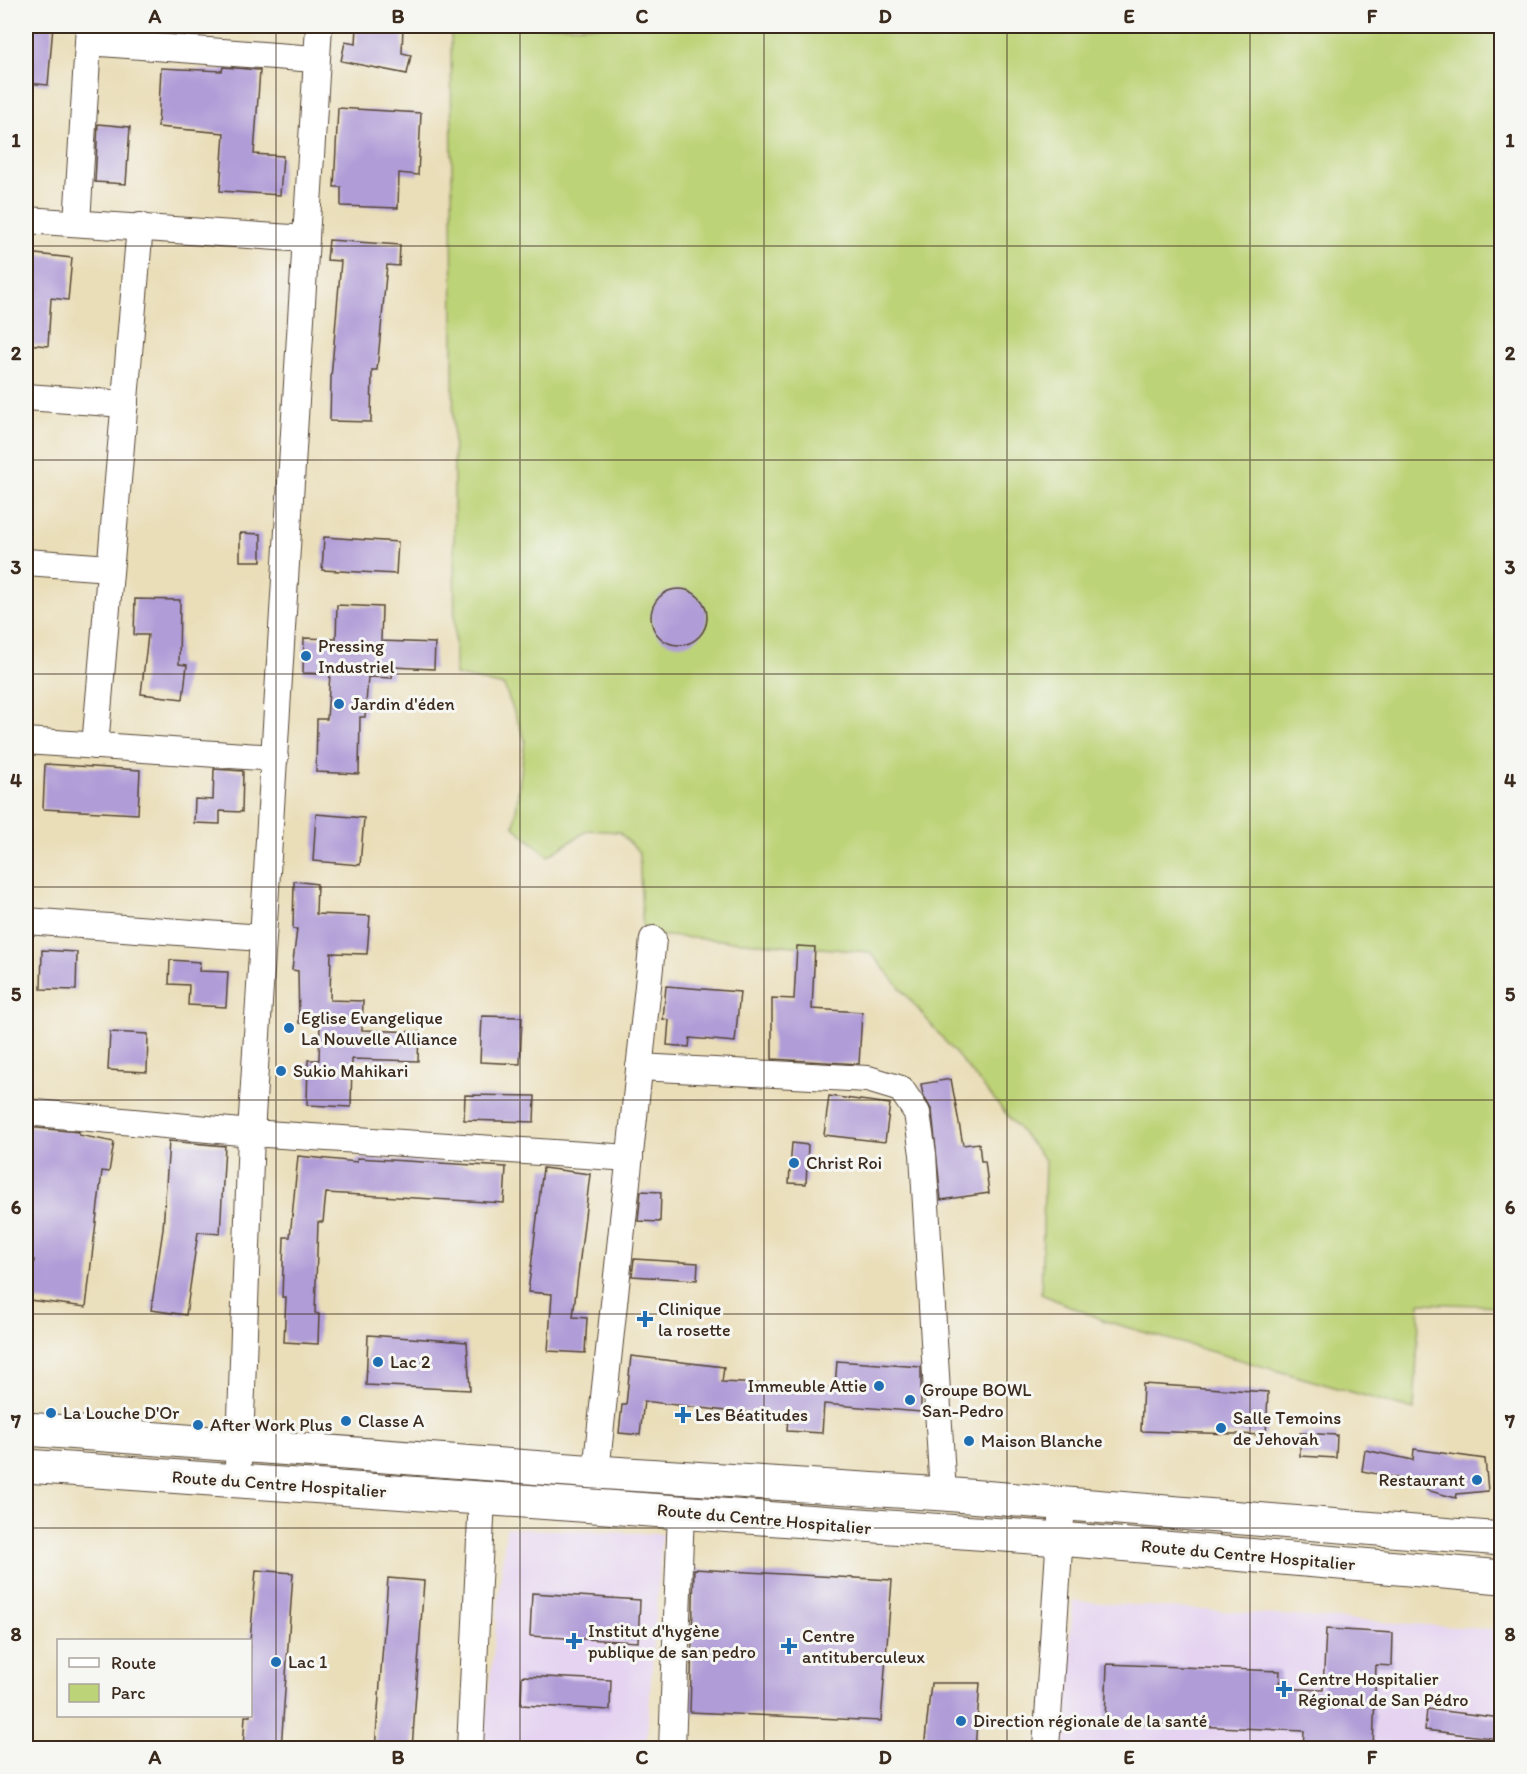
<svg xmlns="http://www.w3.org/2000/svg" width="1527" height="1774" font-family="Itim,sans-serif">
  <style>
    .built { fill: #e5d3f1 }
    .green { fill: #bdd377; stroke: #7c7e4a; stroke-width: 1.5 }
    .building { fill: #b09cd7 }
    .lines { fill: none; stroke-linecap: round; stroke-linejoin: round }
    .minor-casing { stroke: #554535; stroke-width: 28 }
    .tertiary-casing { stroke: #554535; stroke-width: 35 }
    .minor { stroke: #fff; stroke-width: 26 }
    .tertiary { stroke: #fff; stroke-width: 33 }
    .grid { fill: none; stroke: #3b2a1e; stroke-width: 1.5; stroke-opacity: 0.55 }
    .poi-dot { fill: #1f6fb2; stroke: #f6f6f2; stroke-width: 2 }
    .labels { text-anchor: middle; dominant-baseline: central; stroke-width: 6; stroke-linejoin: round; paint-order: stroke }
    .poi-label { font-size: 18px; fill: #3b2a1e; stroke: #f6f6f2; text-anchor: start }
    .street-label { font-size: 18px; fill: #3b2a1e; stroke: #f6f6f2 }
    .neatline { fill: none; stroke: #3b2a1e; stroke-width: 2 }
    .grid-label { font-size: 20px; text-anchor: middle; font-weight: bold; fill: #3b2a1e }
  </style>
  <rect width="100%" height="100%" fill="#f6f6f2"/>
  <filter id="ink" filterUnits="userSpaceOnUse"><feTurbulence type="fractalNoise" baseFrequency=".0167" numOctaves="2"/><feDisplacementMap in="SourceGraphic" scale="12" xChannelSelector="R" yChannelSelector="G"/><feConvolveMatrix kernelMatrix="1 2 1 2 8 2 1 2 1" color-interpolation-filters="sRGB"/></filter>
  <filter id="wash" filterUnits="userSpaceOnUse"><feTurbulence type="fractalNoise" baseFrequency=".008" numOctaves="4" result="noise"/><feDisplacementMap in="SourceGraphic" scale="24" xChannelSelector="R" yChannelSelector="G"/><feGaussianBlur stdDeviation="1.35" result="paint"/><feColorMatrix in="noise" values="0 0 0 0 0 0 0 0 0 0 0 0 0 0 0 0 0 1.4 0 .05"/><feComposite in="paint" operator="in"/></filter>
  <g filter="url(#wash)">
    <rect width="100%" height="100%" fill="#eadeb9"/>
    <g class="built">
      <polygon points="506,1528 662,1534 646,1748 483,1748"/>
      <polygon points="1073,1601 1501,1630 1501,1748 1061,1748"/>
    </g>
    <polygon class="green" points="451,26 1501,26 1501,1306 1420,1303 1414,1410 1105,1321 1041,1294 1045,1160 870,952 643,934 639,852 619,832 588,830 548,856 514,827 525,740 504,686 455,675"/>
    <g id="blocks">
      <g class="building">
        <polygon points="26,26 53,26 48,85 26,83"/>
        <polygon points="357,26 403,26 402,53 411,55 407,74 341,61 345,42 356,44"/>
        <polygon points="223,67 260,70 254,154 283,156 280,195 220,191 224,133 158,127 161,68 222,71"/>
        <polygon points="338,108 421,113 418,175 399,173 398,208 341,206 341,187 334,187"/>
        <polygon points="98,124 130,127 126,184 95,182"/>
        <polygon points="329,240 400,245 399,266 387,265 377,370 372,370 371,422 330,421 331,378 341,261 327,260"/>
        <polygon points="26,253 72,258 68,300 51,298 48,346 26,344"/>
        <polygon points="240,533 261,534 261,561 240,561"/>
        <polygon points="324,537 398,542 396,574 322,570"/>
        <circle cx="679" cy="617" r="28"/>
        <polygon points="135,599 180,600 179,664 187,665 183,699 141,694 148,635 134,635"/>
        <polygon points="337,605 382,607 381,641 435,643 434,669 393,667 392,678 368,677 365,717 360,717 359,774 316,772 317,719 327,719 330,674 303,673 304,638 336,639"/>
        <polygon points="45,764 140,770 138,814 43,809"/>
        <polygon points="214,769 243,771 242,812 220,811 220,824 194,823 195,799 213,800"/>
        <polygon points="316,814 364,818 360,865 313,861"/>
        <polygon points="294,881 317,884 316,914 370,916 367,954 331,953 330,1000 363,1001 362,1030 419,1032 418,1061 352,1059 351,1107 307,1105 308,1060 319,1060 320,1024 299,1023 298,971 292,970 297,929 293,929"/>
        <polygon points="797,946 815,947 812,1009 862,1012 859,1064 772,1059 772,998 794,999"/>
        <polygon points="42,950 77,952 76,990 41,989"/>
        <polygon points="170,960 200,962 199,971 228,972 226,1007 188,1005 189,985 169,984"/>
        <polygon points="666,986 740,992 735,1042 690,1038 689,1047 667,1045 669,1020 663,1019"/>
        <polygon points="482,1016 522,1017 520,1064 480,1062"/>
        <polygon points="110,1032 148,1034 147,1072 108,1070"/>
        <polygon points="951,1079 963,1145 979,1143 981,1161 985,1161 989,1193 941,1200 932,1111 923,1095 921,1084"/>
        <polygon points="465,1095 535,1096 534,1122 464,1120"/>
        <polygon points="829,1096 890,1104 885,1142 824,1135"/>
        <polygon points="26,1127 79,1132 79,1135 114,1142 109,1172 102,1171 86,1307 29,1300 34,1260 26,1259"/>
        <polygon points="169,1141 225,1146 220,1234 198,1232 186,1315 151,1310 163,1229"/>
        <polygon points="792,1143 808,1145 806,1184 789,1183"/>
        <polygon points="298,1156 357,1162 357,1158 506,1167 504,1203 326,1193 323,1222 318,1222 315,1313 319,1314 318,1344 284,1342 286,1297 282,1297 284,1237 290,1237"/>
        <polygon points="543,1168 590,1174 573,1317 587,1318 585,1353 548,1351 552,1294 528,1292"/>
        <polygon points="641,1191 661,1192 660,1222 638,1221"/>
        <polygon points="634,1259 698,1263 697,1280 632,1276"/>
        <polygon points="368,1335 467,1342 470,1390 366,1385"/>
        <polygon points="631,1356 724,1367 722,1382 835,1388 837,1361 921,1367 921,1412 824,1404 822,1433 787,1431 788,1415 726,1411 644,1401 640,1435 619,1433 622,1405 626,1405"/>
        <polygon points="1143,1384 1268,1392 1266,1435 1141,1431"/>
        <polygon points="1300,1433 1337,1435 1336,1458 1300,1456"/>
        <polygon points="1414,1449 1485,1459 1488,1491 1457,1494 1456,1498 1426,1490 1426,1484 1362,1471 1365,1450 1413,1460"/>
        <polygon points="694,1569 892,1580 881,1721 690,1712"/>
        <polygon points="256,1570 293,1573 281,1749 243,1749 245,1716 250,1716 250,1641"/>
        <polygon points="388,1578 424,1581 412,1749 375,1749"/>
        <polygon points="532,1593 640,1600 638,1642 530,1636"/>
        <polygon points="1326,1629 1393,1633 1392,1666 1376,1665 1373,1749 1303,1749 1304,1731 1105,1722 1107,1664 1280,1671 1279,1688 1323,1690"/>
        <polygon points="522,1676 611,1680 610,1710 521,1705"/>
        <polygon points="931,1683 980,1683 975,1749 924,1749"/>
        <polygon points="1427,1709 1501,1718 1499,1739 1425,1730"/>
      </g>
    </g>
  </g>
  <g filter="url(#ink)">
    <use href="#blocks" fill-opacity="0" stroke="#554535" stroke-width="1.5"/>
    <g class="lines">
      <g class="minor-casing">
        <g id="minor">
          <polyline points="88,42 315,59"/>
          <polyline points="26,220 306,239"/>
          <polyline points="77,223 89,26"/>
          <polyline points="26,397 125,404"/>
          <polyline points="26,562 110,568"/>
          <polyline points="26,741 275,758"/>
          <polyline points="95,746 140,226"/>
          <polyline points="26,921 262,938"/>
          <polyline points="639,1067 868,1079 901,1089 917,1113 923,1154 943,1494"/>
          <polyline points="26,1112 251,1133 630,1158"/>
          <polyline points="596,1472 653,939"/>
          <polyline points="236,1481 240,1446 251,1133 319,26"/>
          <polyline points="470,1748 482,1498"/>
          <polyline points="672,1748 681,1512"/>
          <polyline points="1046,1748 1062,1504"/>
        </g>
      </g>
      <g class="tertiary-casing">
        <g id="tertiary">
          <polyline points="26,1429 596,1472 943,1494 1502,1539"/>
          <polyline points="26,1466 1060,1539 1502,1577"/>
        </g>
      </g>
      <use href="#minor" class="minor"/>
      <use href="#tertiary" class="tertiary"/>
    </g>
  </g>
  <path class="grid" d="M276,26V1748M520,26V1748M764,26V1748M1007,26V1748M1250,26V1748M26,246H1502M26,460H1502M26,674H1502M26,887H1502M26,1100H1502M26,1314H1502M26,1528H1502"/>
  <g class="poi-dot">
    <circle cx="306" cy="656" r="6"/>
    <circle cx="339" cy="704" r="6"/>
    <circle cx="289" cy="1028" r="6"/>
    <circle cx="281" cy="1071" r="6"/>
    <circle cx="794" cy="1163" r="6"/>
    <path d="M642 1310h6v6h6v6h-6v6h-6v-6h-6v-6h6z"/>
    <circle cx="378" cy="1362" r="6"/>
    <circle cx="879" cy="1386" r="6"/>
    <circle cx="910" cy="1400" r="6"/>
    <circle cx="51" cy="1413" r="6"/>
    <path d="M680 1406h6v6h6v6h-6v6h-6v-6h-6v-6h6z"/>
    <circle cx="346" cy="1421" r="6"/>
    <circle cx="198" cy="1425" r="6"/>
    <circle cx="1221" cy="1428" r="6"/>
    <circle cx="969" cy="1441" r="6"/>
    <circle cx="1477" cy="1480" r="6"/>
    <path d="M571 1632h6v6h6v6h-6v6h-6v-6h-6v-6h6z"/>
    <path d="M786 1637h6v6h6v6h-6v6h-6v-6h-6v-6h6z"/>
    <circle cx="276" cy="1662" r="6"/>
    <path d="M1281 1680h6v6h6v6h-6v6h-6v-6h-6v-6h6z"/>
    <circle cx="961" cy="1721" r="6"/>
  </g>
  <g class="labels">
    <g class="poi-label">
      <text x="318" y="646">Pressing<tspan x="318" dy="21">Industriel</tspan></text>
      <text x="351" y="704">Jardin d'éden</text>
      <text x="301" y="1018">Eglise Evangelique<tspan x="301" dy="21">La Nouvelle Alliance</tspan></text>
      <text x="293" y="1071">Sukio Mahikari</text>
      <text x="806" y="1163">Christ Roi</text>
      <text x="658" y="1309">Clinique<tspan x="658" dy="21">la rosette</tspan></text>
      <text x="390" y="1362">Lac 2</text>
      <text x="867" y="1386" text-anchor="end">Immeuble Attie</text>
      <text x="922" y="1390">Groupe BOWL<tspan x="922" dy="21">San-Pedro</tspan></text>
      <text x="63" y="1413">La Louche D'Or</text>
      <text x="695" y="1415">Les Béatitudes</text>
      <text x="1233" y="1418">Salle Temoins<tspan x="1233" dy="21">de Jehovah</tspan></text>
      <text x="358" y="1421">Classe A</text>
      <text x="210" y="1425">After Work Plus</text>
      <text x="981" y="1441">Maison Blanche</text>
      <text x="1465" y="1480" text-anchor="end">Restaurant</text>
      <text x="588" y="1631">Institut d'hygène<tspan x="588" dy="21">publique de san pedro</tspan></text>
      <text x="802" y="1636">Centre<tspan x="802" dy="21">antituberculeux</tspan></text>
      <text x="288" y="1662">Lac 1</text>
      <text x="1298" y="1679">Centre Hospitalier<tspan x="1298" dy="21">Régional de San Pédro</tspan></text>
      <text x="973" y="1721">Direction régionale de la santé</text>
    </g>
    <g class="street-label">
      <text transform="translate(279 1484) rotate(4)">Route du Centre Hospitalier</text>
      <text transform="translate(764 1519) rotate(5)">Route du Centre Hospitalier</text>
      <text transform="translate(1248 1555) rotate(5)">Route du Centre Hospitalier</text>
    </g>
  </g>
  <rect width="1527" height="1774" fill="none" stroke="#f6f6f2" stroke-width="66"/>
  <rect x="57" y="1639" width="195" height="78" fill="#f6f6f2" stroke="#aba49d" stroke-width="1.5"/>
  <rect x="69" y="1658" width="30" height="9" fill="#ffffff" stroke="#aba49d" stroke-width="1.5"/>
  <text x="111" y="1669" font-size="18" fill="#3b2a1e">Route</text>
  <rect x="69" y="1684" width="30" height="18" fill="#bdd377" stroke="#aba49d" stroke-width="1.5"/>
  <text x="111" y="1699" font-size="18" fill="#3b2a1e">Parc</text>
  <rect x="33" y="33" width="1461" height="1708" class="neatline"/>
  <g class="grid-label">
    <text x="155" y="23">A</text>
    <text x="398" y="23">B</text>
    <text x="642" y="23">C</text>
    <text x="885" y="23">D</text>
    <text x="1129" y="23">E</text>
    <text x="1372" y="23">F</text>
    <text x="16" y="147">1</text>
    <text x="1510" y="147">1</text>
    <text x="16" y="360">2</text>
    <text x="1510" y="360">2</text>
    <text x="16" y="574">3</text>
    <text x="1510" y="574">3</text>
    <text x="16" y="787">4</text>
    <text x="1510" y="787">4</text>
    <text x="16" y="1001">5</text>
    <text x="1510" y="1001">5</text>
    <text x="16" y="1214">6</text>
    <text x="1510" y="1214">6</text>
    <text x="16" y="1428">7</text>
    <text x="1510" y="1428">7</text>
    <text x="16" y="1641">8</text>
    <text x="1510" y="1641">8</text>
    <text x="155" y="1764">A</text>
    <text x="398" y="1764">B</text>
    <text x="642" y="1764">C</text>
    <text x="885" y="1764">D</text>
    <text x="1129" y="1764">E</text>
    <text x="1372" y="1764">F</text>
  </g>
</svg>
